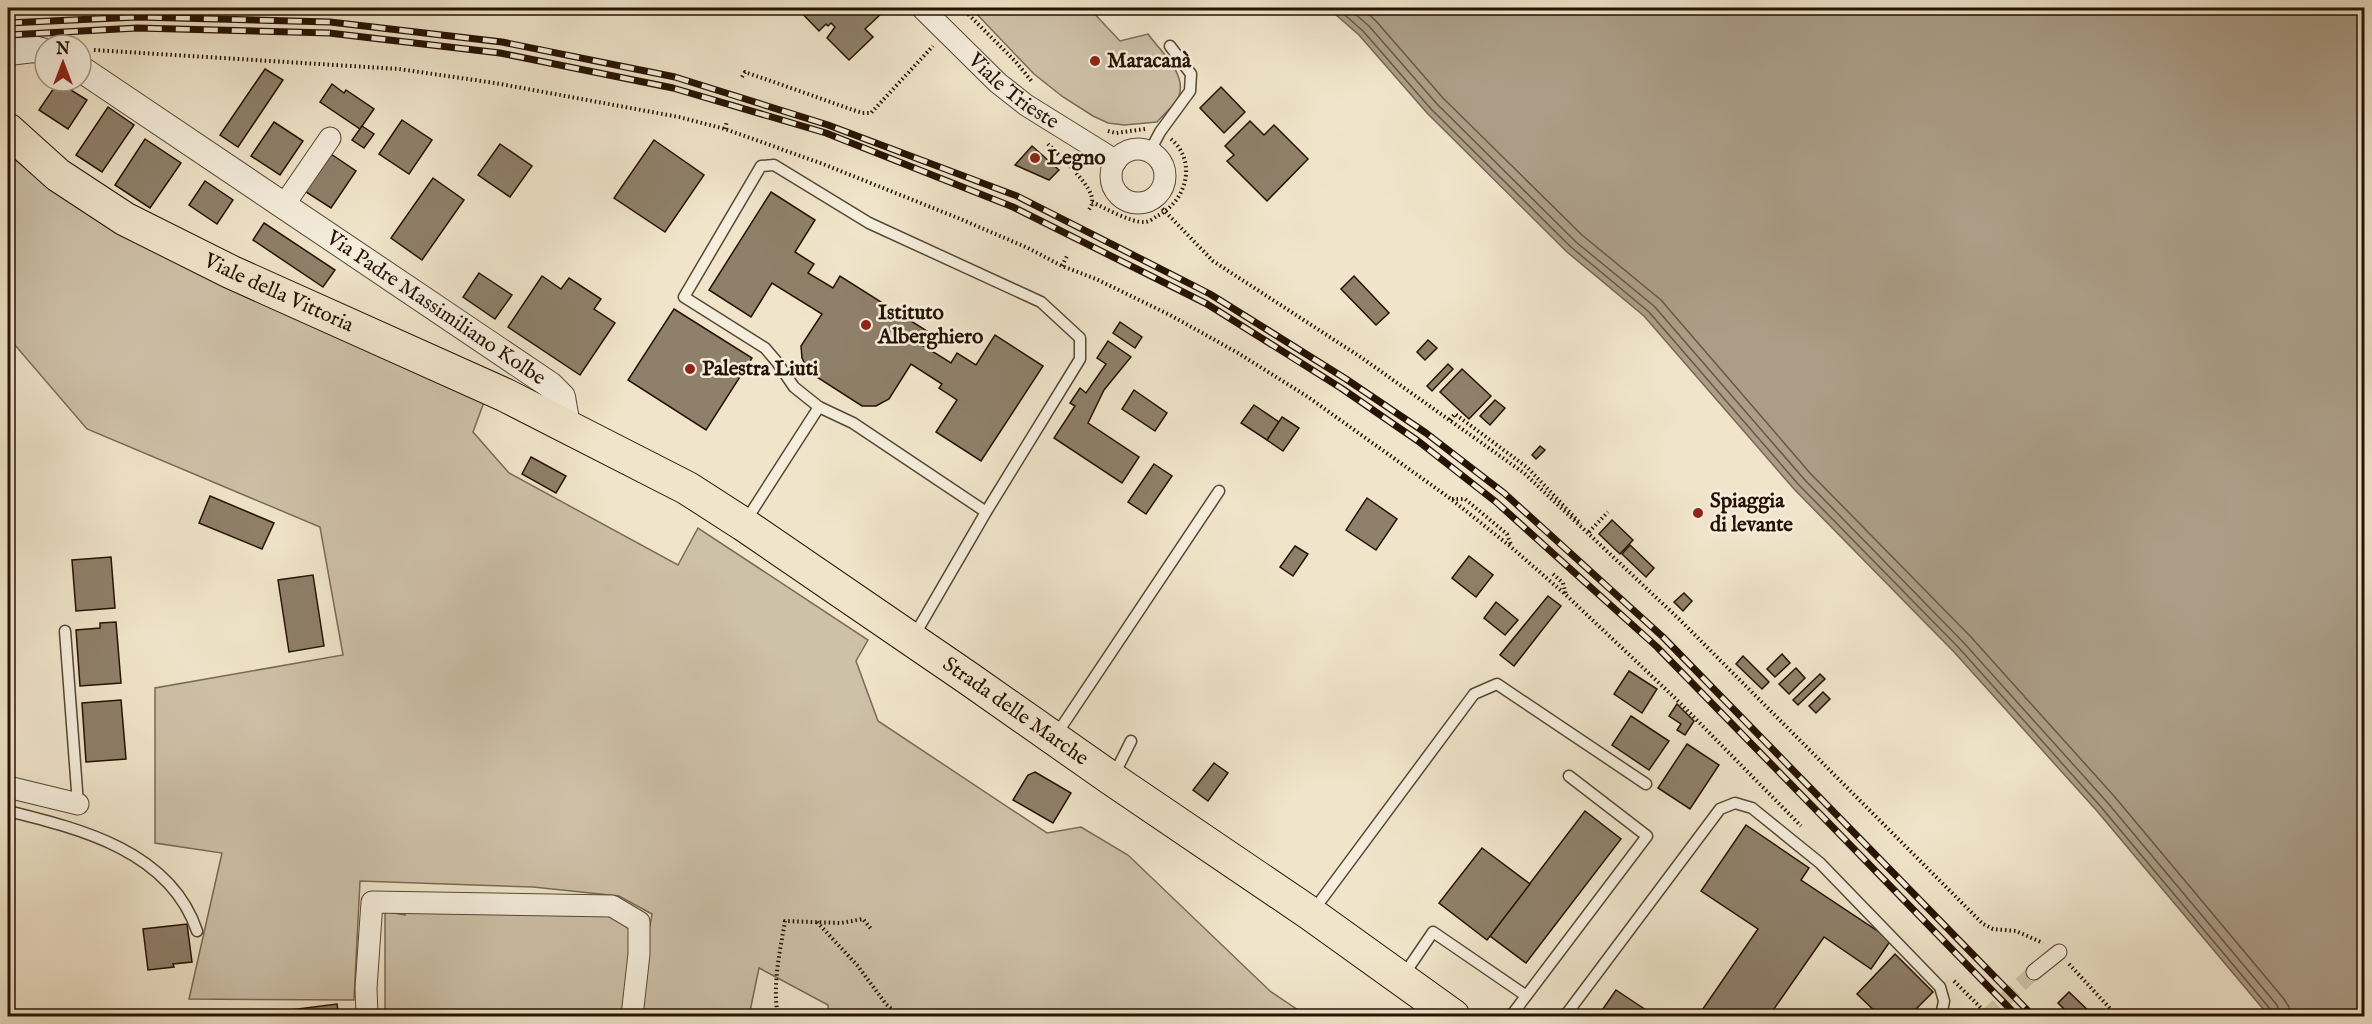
<svg xmlns="http://www.w3.org/2000/svg" width="2372" height="1024" font-family="'IM FELL English',serif">
  <style>
    .green { fill: #cec1a9; stroke: #7a6a56; stroke-width: 1.5 }
    .water { fill: #ab9d87; stroke: #766552; stroke-width: 1.5 }
    .lines { fill: none; stroke-linecap: round; stroke-linejoin: round }
    .shore { stroke: #685845; stroke-width: 1.5 }
    .building { fill: #8f806b; stroke: #261203; stroke-width: 1.5 }
    .pedestrian-tunnel { stroke: #d2c5ad; stroke-width: 15; stroke-dasharray: 15 8; stroke-linecap: butt }
    .service-casing { stroke: #584735; stroke-width: 13 }
    .pedestrian-casing { stroke: #584735; stroke-width: 17 }
    .minor-casing { stroke: #584735; stroke-width: 23 }
    .tertiary-casing { stroke: #584735; stroke-width: 28 }
    .primary-casing { stroke: #261203; stroke-width: 35 }
    .path { stroke: #261203; stroke-width: 4; stroke-dasharray: 1.5 3; stroke-linecap: butt }
    .service { stroke: #f5eedd; stroke-width: 10 }
    .pedestrian { stroke: #f5eedd; stroke-width: 15 }
    .minor { stroke: #f5eedd; stroke-width: 21 }
    .tertiary { stroke: #f5eedd; stroke-width: 26 }
    .primary { stroke: #f0e5cb; stroke-width: 33 }
    .rail-casing { stroke: #261203; stroke-width: 7 }
    .rail { stroke: #f5eedd; stroke-width: 4.5; stroke-dasharray: 14; stroke-linecap: butt }
    .poi-dot { fill: #8f2418; stroke: #f5eedd; stroke-width: 2 }
    .labels { text-anchor: middle; dominant-baseline: central; stroke-width: 5; stroke-linejoin: round; paint-order: stroke }
    .poi-label { font-size: 21px; font-weight: bold; fill: #261203; stroke: #f5eedd; text-anchor: start }
    .street-label { font-size: 21px; fill: #261203; stroke: #f5eedd }
  </style>
  <rect width="100%" height="100%" fill="#f0e5cb"/>
  <filter id="stains"><feTurbulence type="fractalNoise" baseFrequency=".00333" numOctaves="4"/><feColorMatrix values="0 0 0 0 .2 0 0 0 0 .09 0 0 0 0 .02 0 0 0 .5 -.17"/></filter>
  <radialGradient id="worn" r=".72"><stop offset=".6" stop-color="#630" stop-opacity="0"/><stop offset="1" stop-color="#630" stop-opacity=".3"/></radialGradient>
  <g class="green">
    <path d="M971,8H1089L1120,41L1148,34C1160,51 1187,73 1179,96C1175,105 1164,114 1157,122L1124,125L1108,123L1093,116L1063,97L1034,74Z"/>
    <path d="M8,154L41,181L484,402L473,432L509,473L678,565L698,528L868,640L856,661L878,721L1047,833L1081,827L1128,855L1270,991L1307,1016H829L828,1005L759,968L749,1016H385V911L405,915L406,906L594,912C614,917 630,926 650,926L652,914L619,896L533,887L360,881L354,1000L189,999L222,853L155,843V688L343,655L320,527L87,429L8,337Z"/>
  </g>
  <polygon class="water" points="1328,8 2364,8 2364,1016 2269,1016 2097,811 1954,652 1794,489 1644,316 1567,252 1427,113 1359,35"/>
  <g class="lines">
    <g class="shore">
      <polyline points="1337,8 1363,31 1431,109 1571,247 1649,312 1798,484 1959,648 2101,807 2271,1010 2273,1016"/>
      <polyline points="1348,8 1369,26 1437,104 1576,242 1654,306 1804,479 1964,643 2107,802 2277,1005 2281,1016"/>
      <polyline points="1362,8 1376,21 1443,98 1582,235 1661,300 1810,473 1971,637 2114,796 2284,999 2289,1007 2290,1016"/>
    </g>
  </g>
  <g class="building">
    <polygon points="797,8 879,8 883,12 865,29 873,37 849,60 827,38 835,27 831,23 828,26 826,24 819,31"/>
    <polygon points="265,69 283,80 238,147 220,135"/>
    <polygon points="58,82 87,100 68,129 39,110"/>
    <polygon points="332,84 344,93 346,90 374,109 360,129 320,102"/>
    <polygon points="1221,87 1245,112 1224,133 1200,108"/>
    <polygon points="108,107 134,125 102,172 76,155"/>
    <polygon points="402,120 432,140 409,174 379,154"/>
    <polygon points="1250,121 1264,135 1274,125 1308,159 1267,201 1227,161 1234,155 1225,146"/>
    <polygon points="274,122 303,141 280,175 251,156"/>
    <polygon points="362,126 374,134 364,148 352,140"/>
    <polygon points="145,139 181,163 150,208 115,185"/>
    <polygon points="654,140 704,175 665,232 614,198"/>
    <polygon points="500,144 532,166 510,197 478,175"/>
    <polygon points="1032,146 1059,170 1049,180 1015,165"/>
    <polygon points="328,152 356,171 331,208 303,190"/>
    <polygon points="433,178 464,200 422,260 391,238"/>
    <polygon points="205,181 233,200 217,224 189,205"/>
    <polygon points="771,192 815,220 795,252 814,264 808,273 833,288 840,276 930,333 922,345 951,363 957,353 976,365 995,335 1043,366 981,461 936,432 957,400 939,388 942,384 911,364 889,399 876,406 862,406 809,372 802,358 801,346 822,314 772,283 751,317 709,290"/>
    <polygon points="264,223 335,270 323,287 253,240"/>
    <polygon points="479,273 512,295 495,319 463,297"/>
    <polygon points="542,276 561,289 569,278 601,299 594,309 615,323 580,375 508,327"/>
    <polygon points="1354,276 1389,313 1376,325 1341,289"/>
    <polygon points="674,309 752,358 706,430 628,380"/>
    <polygon points="1120,322 1142,337 1135,348 1113,333"/>
    <polygon points="1428,340 1437,348 1425,360 1417,352"/>
    <polygon points="1108,341 1131,357 1104,390 1088,423 1139,457 1122,483 1054,438 1075,406 1070,403 1080,388 1086,393 1106,364 1097,358"/>
    <polygon points="1448,364 1453,369 1432,391 1427,386"/>
    <polygon points="1462,369 1491,396 1469,419 1440,392"/>
    <polygon points="1134,390 1167,413 1155,431 1122,409"/>
    <polygon points="1495,400 1505,408 1490,425 1480,416"/>
    <polygon points="1254,405 1279,422 1267,440 1241,423"/>
    <polygon points="1282,417 1299,428 1283,451 1267,440"/>
    <polygon points="1540,446 1545,450 1536,459 1532,455"/>
    <polygon points="531,457 566,476 556,493 522,474"/>
    <polygon points="1154,464 1172,476 1146,514 1128,502"/>
    <polygon points="210,496 274,523 262,549 199,523"/>
    <polygon points="1367,498 1397,519 1376,550 1346,530"/>
    <polygon points="1612,520 1633,540 1620,554 1599,534"/>
    <polygon points="1630,545 1654,568 1646,577 1622,554"/>
    <polygon points="1295,546 1308,554 1293,576 1280,567"/>
    <polygon points="1469,556 1493,575 1476,597 1452,578"/>
    <polygon points="111,557 115,608 76,611 72,560"/>
    <polygon points="313,575 324,646 289,652 278,580"/>
    <polygon points="1684,593 1692,601 1683,611 1674,602"/>
    <polygon points="1548,596 1561,606 1514,666 1500,655"/>
    <polygon points="1496,602 1518,620 1505,635 1484,618"/>
    <polygon points="116,622 121,683 80,686 76,630 100,628 100,623"/>
    <polygon points="1782,654 1790,663 1775,677 1767,669"/>
    <polygon points="1743,656 1769,682 1762,689 1736,664"/>
    <polygon points="1796,668 1805,678 1789,694 1779,684"/>
    <polygon points="1629,671 1657,689 1642,713 1614,694"/>
    <polygon points="1820,674 1825,679 1798,705 1793,700"/>
    <polygon points="1823,692 1830,699 1816,713 1809,706"/>
    <polygon points="121,700 126,759 86,762 82,703"/>
    <polygon points="1677,704 1694,721 1685,735 1677,730 1681,724 1669,716"/>
    <polygon points="1631,716 1669,741 1649,770 1612,745"/>
    <polygon points="1687,744 1719,765 1690,809 1658,788"/>
    <polygon points="1214,763 1228,773 1208,801 1193,790"/>
    <polygon points="1035,772 1071,793 1053,823 1013,800 1028,775"/>
    <polygon points="1585,811 1621,839 1526,963 1490,936"/>
    <polygon points="1746,825 1809,868 1801,880 1891,940 1871,969 1824,937 1769,1016 1698,1016 1758,929 1701,891"/>
    <polygon points="1482,848 1530,884 1487,940 1439,903"/>
    <polygon points="187,924 192,962 173,964 174,967 148,970 143,929"/>
    <polygon points="1895,954 1933,992 1909,1016 1880,1016 1857,994"/>
    <polygon points="1616,990 1655,1016 1598,1016"/>
    <polygon points="2069,992 2094,1016 2071,1016 2058,1003"/>
    <polygon points="337,1004 339,1016 251,1016 251,1015"/>
  </g>
  <g class="lines">
    <polyline class="pedestrian-tunnel" points="1987,1016 2034,972"/>
    <g class="service-casing">
      <g id="service">
        <polyline points="1150,151 1160,132 1190,91 1191,74 1170,46"/>
        <polyline points="745,522 819,407"/>
        <polyline points="65,631 78,804"/>
        <polyline points="914,636 986,512 1080,359 1080,338 1041,302 869,223 774,165 761,166 684,297 765,348 777,362 794,387 819,407 853,423 986,512"/>
        <polyline points="1056,735 1219,491"/>
        <polyline points="1114,775 1131,741"/>
        <path d="M8,811C81,829 170,851 197,931"/>
        <polyline points="1313,911 1474,694 1497,684 1646,784"/>
        <polyline points="1403,976 1433,932 1525,995"/>
        <polyline points="1511,1016 1647,836 1569,776"/>
        <polyline points="1565,1016 1720,809 1735,803 1752,808 1820,863 1940,987 1944,1001 1941,1016"/>
      </g>
    </g>
    <g class="pedestrian-casing">
      <polyline id="pedestrian" points="2034,972 2059,952"/>
    </g>
    <g class="minor-casing">
      <g id="minor">
        <path id="s1" d="M922,8L998,83L1026,105L1116,161"/>
        <circle cx="1138" cy="176" r="27"/>
        <polyline points="284,205 330,138"/>
        <polyline points="8,787 78,804"/>
        <polyline points="367,1016 366,988 372,902 612,906 639,922 639,954 632,1016"/>
      </g>
    </g>
    <g class="tertiary-casing">
      <g id="tertiary">
        <polyline points="8,52 34,49 45,52"/>
        <path id="s2" d="M81,69L550,385L562,397L567,426"/>
      </g>
    </g>
    <g class="primary-casing">
      <g id="primary">
        <path id="s3" d="M8,130L58,175L125,219L231,272L505,395L687,488L743,524L968,678L1112,779L1311,914L1453,1016"/>
      </g>
    </g>
    <g class="path">
      <polyline points="895,8 902,14"/>
      <polyline points="962,8 1016,62 1033,83"/>
      <polyline points="94,50 399,69 495,83 679,117 725,129 823,164 958,218 1028,248 1062,266 1096,279 1170,315 1238,353 1308,397 1451,499 1511,547 1566,595 1676,699 1801,826"/>
      <polyline points="742,77 745,72 862,113 871,113 933,46"/>
      <polyline points="725,129 727,121"/>
      <polyline points="1108,131 1116,133 1145,129"/>
      <path d="M1048,144C1058,155 1095,187 1092,202C1092,206 1090,208 1088,211"/>
      <polyline points="1153,199 1213,261 1362,358 1524,473 1679,619 1983,924 1993,929 2016,931 2043,943"/>
      <path d="M1092,202C1105,208 1131,223 1145,222C1149,222 1154,218 1157,216C1186,202 1198,162 1171,139"/>
      <polyline points="1062,266 1067,256"/>
      <polyline points="1450,420 1455,414 1528,468 1581,524"/>
      <polyline points="1452,499 1465,499 1507,534 1511,545"/>
      <polyline points="1589,532 1608,512"/>
      <polyline points="1553,574 1563,583 1566,595"/>
      <polyline points="817,922 857,965 886,1004 899,1016"/>
      <polyline points="2069,964 2117,1016"/>
      <polyline points="1954,981 1989,1016"/>
      <path d="M778,1016C772,985 780,952 785,921L841,923L863,919L872,930"/>
    </g>
    <use href="#service" class="service"/>
    <use href="#pedestrian" class="pedestrian"/>
    <use href="#minor" class="minor"/>
    <use href="#tertiary" class="tertiary"/>
    <use href="#primary" class="primary"/>
    <g class="rail-casing">
      <g id="rail">
        <polyline points="8,23 137,17 330,22 502,42 675,77 828,125 1017,196 1210,294 1346,379 1426,433 1504,493 1663,637 2033,1016"/>
        <polyline points="8,35 137,28 329,33 500,53 673,88 826,133 1013,207 1207,304 1341,388 1418,441 1496,502 1657,647 2017,1016"/>
      </g>
    </g>
    <use href="#rail" class="rail"/>
  </g>
  <g class="poi-dot">
    <circle cx="1095" cy="61" r="6"/>
    <circle cx="1035" cy="158" r="6"/>
    <circle cx="866" cy="325" r="6"/>
    <circle cx="690" cy="369" r="6"/>
    <circle cx="1698" cy="513" r="6"/>
  </g>
  <g class="labels">
    <g class="poi-label">
      <text x="1107" y="61">Maracanà</text>
      <text x="1047" y="158">Legno</text>
      <text x="878" y="313">Istituto<tspan x="878" dy="24">Alberghiero</tspan></text>
      <text x="702" y="369">Palestra Liuti</text>
      <text x="1710" y="501">Spiaggia<tspan x="1710" dy="24">di levante</tspan></text>
    </g>
    <g class="street-label">
      <text stroke="none"><textPath href="#s1" startOffset="124">Viale Trieste</textPath></text>
      <text stroke="none"><textPath href="#s3" startOffset="318">Viale della Vittoria</textPath></text>
      <text stroke="none"><textPath href="#s2" startOffset="428">Via Padre Massimiliano Kolbe</textPath></text>
      <text stroke="none"><textPath href="#s3" startOffset="1168">Strada delle Marche</textPath></text>
    </g>
  </g>
  <rect width="2372" height="1024" fill="none" stroke="#f0e5cb" stroke-width="30"/>
  <rect x="9" y="9" width="2354" height="1006" fill="none" stroke="#261203" stroke-width="3"/>
  <rect x="15" y="15" width="2342" height="994" fill="none" stroke="#261203" stroke-width="1.5"/>
  <g transform="translate(63 63)"><circle r="28" fill="#f5eedd" stroke="#a29686" stroke-width="1.5"/>
  <path d="M0-4.5L10 22L0 15L-10 22Z" fill="#8f2418"/>
  <text y="-9" font-size="16" font-weight="bold" text-anchor="middle" fill="#261203">N</text>
  </g>
  <rect width="100%" height="100%" filter="url(#stains)"/>
  <rect width="100%" height="100%" fill="url(#worn)"/>
</svg>
